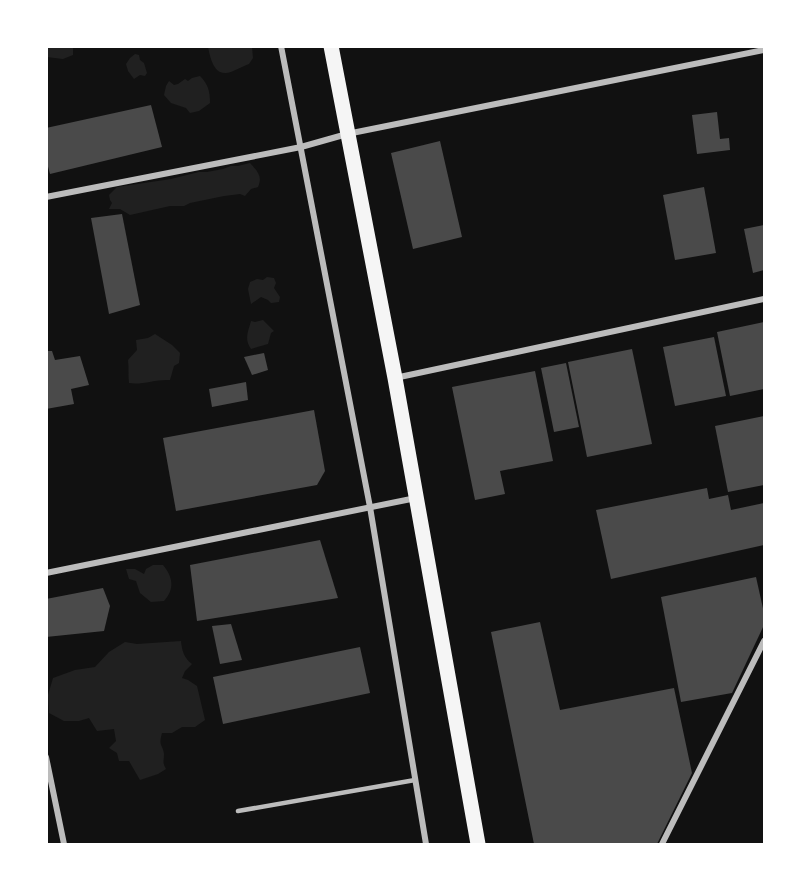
<svg xmlns="http://www.w3.org/2000/svg" width="811" height="891" viewBox="0 0 811 891" font-family="'Exo 2',sans-serif">
<rect width="100%" height="100%" fill="#111"/>
<!-- green -->
<g fill="#202020">
<path d="M47,46L73,47V55L63,59L47,57Z"/>
<path d="M208,47H252L253,58L249,64C243,66 231,73 226,73C213,74 210,56 208,47Z"/>
<path d="M135,54L139,55L140,60L144,63L147,73L145,76L140,75L134,79L128,71L126,64L130,58Z"/>
<path d="M200,76C208,84 210,91 210,103L199,111L190,113L186,108L171,103L164,95L166,86L169,81L174,85L178,84L185,79L188,81L192,78Z"/>
<path d="M250,163C257,171 263,176 258,187L251,189L245,196L240,194L224,196L190,203L184,206H170L130,215L120,209H109L112,203L110,200L109,195L117,187L171,179L199,172H207L223,169L231,166H238Z"/>
<path d="M267,277L274,278L276,283L274,288L280,297L279,302L271,303L268,300L261,297L251,304L248,289L250,282L257,279L263,280Z"/>
<path d="M263,320L274,331L271,333L268,344L251,349C244,339 248,332 251,321L255,322Z"/>
<path d="M155,334L172,345L180,353L179,363L174,366L170,380C156,379 143,385 129,383C128,375 129,368 128,360L137,350L136,340L148,338Z"/>
<path d="M153,565H163C173,577 175,589 164,601L151,602L140,593L136,581L129,579L126,569H135L144,574L146,569Z"/>
<path d="M181,641C182,651 184,658 192,664L185,671L182,678L188,680L197,686L205,720L195,727H182L172,733H162C158,747 163,744 164,754C164,761 162,762 166,769L158,774L140,780L129,761H119L117,753L109,748L116,741L114,729L97,731L89,718L79,721H64L49,713L48,695L53,678L75,670L95,667L109,652L125,642L137,644Z"/>
</g>
<!-- building -->
<g fill="#4a4a4a">
<path d="M151,105L162,147L50,174L46,159V128Z"/>
<path d="M717,112L720,139L729,138L730,150L697,154L692,115Z"/>
<path d="M440,141L462,237L413,249L391,153Z"/>
<path d="M704,187L716,253L675,260L663,195Z"/>
<path d="M122,214L140,305L109,314L91,218Z"/>
<path d="M764,225V270L753,273L744,229Z"/>
<path d="M764,322V389L730,396L717,332Z"/>
<path d="M714,337L726,396L675,406L663,347Z"/>
<path d="M632,349L652,444L587,457L568,362Z"/>
<path d="M46,351H52L55,360L80,356L89,385L71,389L74,404L46,409Z"/>
<path d="M264,353L268,370L252,375L244,357Z"/>
<path d="M566,363L579,427L554,432L541,368Z"/>
<path d="M535,371L553,461L500,471L505,494L475,500L452,387Z"/>
<path d="M246,382L248,400L212,407L209,389Z"/>
<path d="M314,410L325,471L317,485L176,511L163,438Z"/>
<path d="M764,416V485L728,492L715,426Z"/>
<path d="M707,488L709,499L728,495L731,510L764,503V545L611,579L596,510Z"/>
<path d="M320,540L338,598L197,621L190,565Z"/>
<path d="M756,577L764,613V625L732,693L681,702L661,597Z"/>
<path d="M103,588L110,606L104,631L46,637V599Z"/>
<path d="M540,622L560,710L674,688L692,773L657,844H534L491,632Z"/>
<path d="M231,624L242,660L220,664L212,626Z"/>
<path d="M360,647L370,693L223,724L213,677Z"/>
</g>
<g fill="none" stroke-linecap="round" stroke-linejoin="round">
<!-- service -->
<path stroke="#bcbcbc" stroke-width="4.5" d="M238,811L415,780"/>
<!-- minor -->
<g stroke="#bcbcbc" stroke-width="6">
<path d="M281,46L370,507L426,844"/>
<path d="M46,197L301,147L347,134L764,50"/>
<path d="M395,378L764,299"/>
<path d="M46,573L416,498"/>
<path d="M46,757L64,844"/>
<path d="M662,844L764,641"/>
</g>
<!-- trunk -->
<path stroke="#f5f5f5" stroke-width="15" d="M331,46L395,378L478,844"/>
</g>
<!-- border -->
<rect width="811" height="891" fill="none" stroke="#ffffff" stroke-width="96"/>
</svg>
